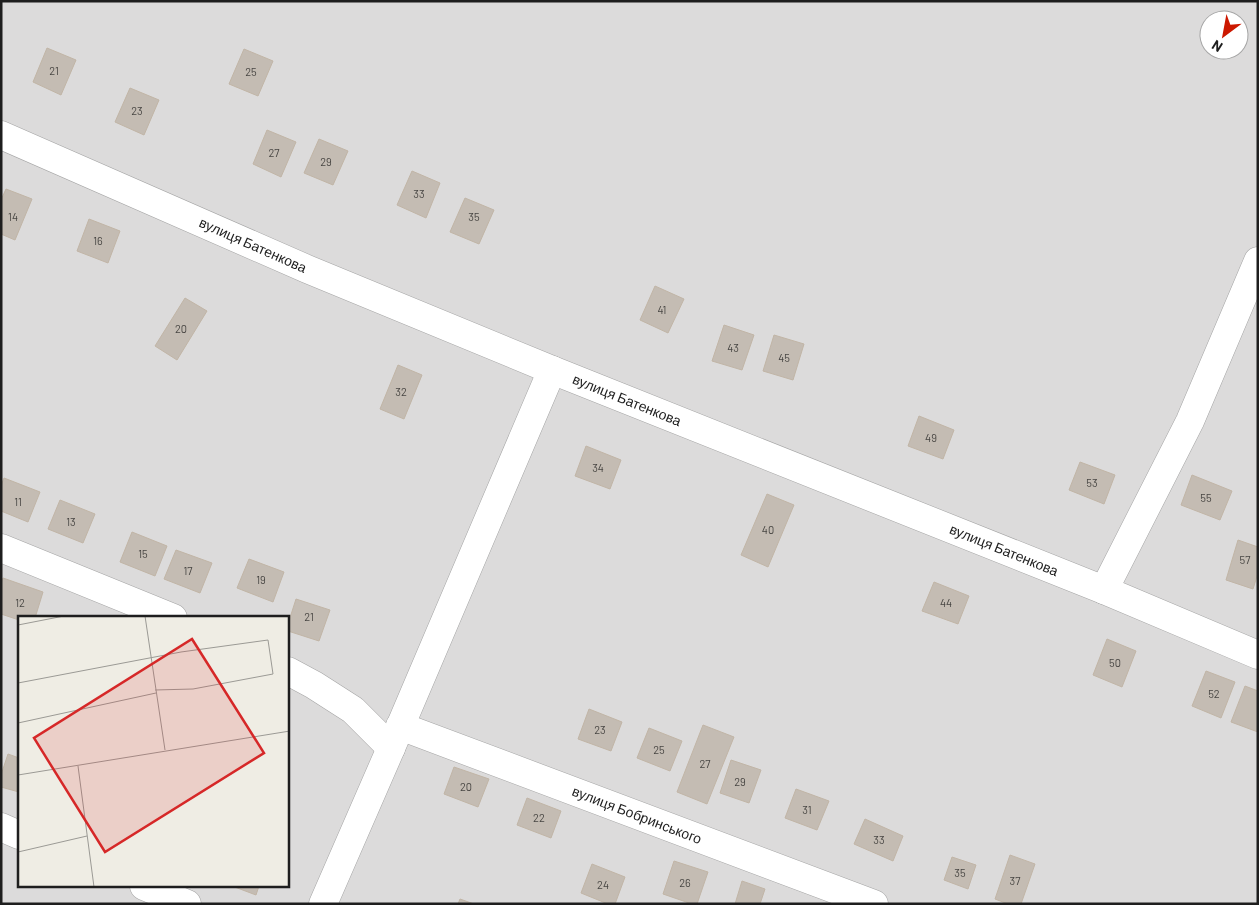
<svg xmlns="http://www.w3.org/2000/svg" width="1259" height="905" viewBox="0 0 1259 905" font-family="Barlow,sans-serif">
<rect width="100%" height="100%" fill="#efede4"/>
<!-- residential -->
<path fill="#dcdbdb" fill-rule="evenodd" d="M1,1H1258V904H1ZM1209,20H1239V50H1209ZM19,618H288V886H19Z"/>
<!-- building -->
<g fill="#c4bcb3" stroke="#c1b5a6">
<path d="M47,48L76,60L61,95L33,82Z"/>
<path d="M244,49L273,61L258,96L229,84Z"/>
<path d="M130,88L159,100L144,135L115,122Z"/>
<path d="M267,130L296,142L281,177L253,164Z"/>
<path d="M319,139L348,151L333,185L304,173Z"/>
<path d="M412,171L440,183L426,218L397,205Z"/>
<path d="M6,189L32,199L15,240L1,234V200Z"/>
<path d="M465,198L494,210L479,244L450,232Z"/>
<path d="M89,219L120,231L108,263L77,251Z"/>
<path d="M655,286L684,299L668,333L640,320Z"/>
<path d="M185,298L207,311L177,360L155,346Z"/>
<path d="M724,325L754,335L742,370L712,361Z"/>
<path d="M774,335L804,344L793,380L763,371Z"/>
<path d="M398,365L422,375L404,419L380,409Z"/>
<path d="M919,416L954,430L943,459L908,446Z"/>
<path d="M586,446L621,460L610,489L575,476Z"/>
<path d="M1080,462L1115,475L1104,504L1069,490Z"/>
<path d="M1192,475L1232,491L1220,520L1181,505Z"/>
<path d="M4,478L40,492L28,522L1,511V486Z"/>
<path d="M767,494L794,505L768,567L741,555Z"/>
<path d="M60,500L95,514L83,543L48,529Z"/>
<path d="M132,532L167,546L155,576L120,562Z"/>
<path d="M1238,540L1258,547V573L1253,589L1226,580Z"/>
<path d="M176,550L212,563L200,593L164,579Z"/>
<path d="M249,559L284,572L273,602L237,588Z"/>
<path d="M3,578L43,592L35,618H19V620L1,614V583Z"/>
<path d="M934,582L969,596L958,624L922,611Z"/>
<path d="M296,599L330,610L319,641L288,631V624Z"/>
<path d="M1107,639L1136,651L1122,687L1093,675Z"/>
<path d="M1206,671L1235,682L1221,718L1192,706Z"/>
<path d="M1245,686L1258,691V732L1231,722Z"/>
<path d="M589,709L622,722L611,751L578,739Z"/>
<path d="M703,725L734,737L707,804L677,792Z"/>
<path d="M649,728L682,741L670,771L637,758Z"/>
<path d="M8,754L19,758V792L1,787V775Z"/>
<path d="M731,760L761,770L749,803L720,793Z"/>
<path d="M454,767L489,779L478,807L444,794Z"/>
<path d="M796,789L829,801L817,830L785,818Z"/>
<path d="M527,798L561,811L551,838L517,825Z"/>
<path d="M865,819L903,836L893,861L854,844Z"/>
<path d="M1010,855L1035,864L1021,904H1008L995,899Z"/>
<path d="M952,857L976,865L968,889L944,880Z"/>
<path d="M674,861L708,872L697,904H692L663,894Z"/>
<path d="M592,864L625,877L615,904H608L581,893Z"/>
<path d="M742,881L765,889L760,904H735Z"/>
<path d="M232,886H259L256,895Z"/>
<path d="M460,899L474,904H458Z"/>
</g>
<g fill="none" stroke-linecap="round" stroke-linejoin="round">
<!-- minor casing -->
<g stroke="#a5a5a5" stroke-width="29">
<g id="minor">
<path d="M1,135L307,269L552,370L1104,590L1258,655"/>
<path d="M1,548L173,618"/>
<path d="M1104,590L1190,421L1258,261"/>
<path d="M288,671L314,685L353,710L391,748"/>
<path d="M400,726L874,904"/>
<path d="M1,827L19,835"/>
<path d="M144,886L187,904"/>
<path d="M323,904L391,748L552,370"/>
</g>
</g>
<!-- minor -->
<use href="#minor" stroke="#fff" stroke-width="28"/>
</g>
<g text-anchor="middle" stroke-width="5" stroke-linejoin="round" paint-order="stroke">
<!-- number labels -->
<g font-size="11" fill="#484643">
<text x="54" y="75">21</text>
<text x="251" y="76">25</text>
<text x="137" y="115">23</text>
<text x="274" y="157">27</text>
<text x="326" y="166">29</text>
<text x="419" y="198">33</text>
<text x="13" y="221">14</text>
<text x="474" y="221">35</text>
<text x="98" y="245">16</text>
<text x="662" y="314">41</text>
<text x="181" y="333">20</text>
<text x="733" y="352">43</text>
<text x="784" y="362">45</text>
<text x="401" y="396">32</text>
<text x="931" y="442">49</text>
<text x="598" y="472">34</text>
<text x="1092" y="487">53</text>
<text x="1206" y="502">55</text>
<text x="18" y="506">11</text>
<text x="71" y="526">13</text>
<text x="768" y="534">40</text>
<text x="143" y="558">15</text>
<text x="1245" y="564">57</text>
<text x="188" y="575">17</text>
<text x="261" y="584">19</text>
<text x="20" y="607">12</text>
<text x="946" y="607">44</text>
<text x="309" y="621">21</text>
<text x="1115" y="667">50</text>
<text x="1214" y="698">52</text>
<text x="600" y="734">23</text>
<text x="659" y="754">25</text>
<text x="705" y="768">27</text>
<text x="740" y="786">29</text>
<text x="466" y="791">20</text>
<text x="807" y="814">31</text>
<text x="539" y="822">22</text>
<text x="879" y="844">33</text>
<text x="960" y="877">35</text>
<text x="1015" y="885">37</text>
<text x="685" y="887">26</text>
<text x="603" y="889">24</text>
</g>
<!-- street labels -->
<g font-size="14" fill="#1e1e1e" stroke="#fff">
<text transform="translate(253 245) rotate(24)" y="5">вулиця Батенкова</text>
<text transform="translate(627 400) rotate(22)" y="5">вулиця Батенкова</text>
<text transform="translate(1004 550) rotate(22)" y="5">вулиця Батенкова</text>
<text transform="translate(637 815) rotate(21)" y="5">вулиця Бобринського</text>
</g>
</g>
<!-- overview -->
<g transform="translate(18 616)">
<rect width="271" height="271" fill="#efede4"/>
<path fill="none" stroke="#9b9a95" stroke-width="1" d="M127,0L147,134M0,9L46,0M0,67L163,36L250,24L255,58L175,73L137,74M0,107L138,77M60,150L76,271M0,159L272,115M0,236L69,220"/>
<path fill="#d62828" fill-opacity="0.15" stroke="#d62828" stroke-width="2.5" d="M174,23L246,137L87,236L16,122Z"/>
<rect width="271" height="271" fill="none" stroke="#1e1e1e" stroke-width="2.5"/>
</g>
<!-- border -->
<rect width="1259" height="905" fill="none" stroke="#1e1e1e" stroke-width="5"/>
<!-- north arrow -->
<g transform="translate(1224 35) rotate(212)"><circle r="24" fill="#ffffff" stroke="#a5a5a5"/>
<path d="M0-4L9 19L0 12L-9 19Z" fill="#cc1800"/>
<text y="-8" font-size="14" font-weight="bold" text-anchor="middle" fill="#1e1e1e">N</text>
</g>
</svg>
